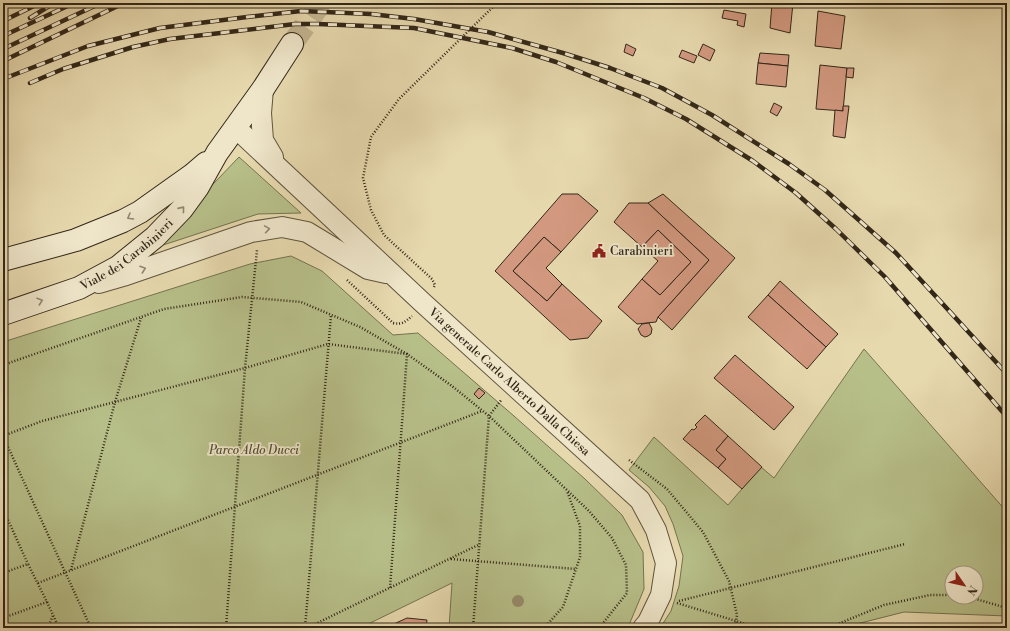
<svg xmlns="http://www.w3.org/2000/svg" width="1010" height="631" viewBox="0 0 1010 631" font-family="'Libre Bodoni',serif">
<rect width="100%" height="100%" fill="#e7d9ae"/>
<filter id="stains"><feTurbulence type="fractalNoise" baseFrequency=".005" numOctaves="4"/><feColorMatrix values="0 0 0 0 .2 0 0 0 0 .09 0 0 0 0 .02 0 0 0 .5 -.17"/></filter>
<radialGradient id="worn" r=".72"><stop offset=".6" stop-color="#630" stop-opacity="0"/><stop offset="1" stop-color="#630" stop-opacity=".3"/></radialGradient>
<!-- green -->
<g fill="#b7bf89" stroke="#747350" fill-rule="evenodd">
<path d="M239,157L301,213L258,214L151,249Z"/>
<path d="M291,256L322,271L393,335L418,333L514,416L585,479L622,515L643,552L644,589L629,625L626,628H449L452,583L360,628H3V342L250,264Z"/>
<path d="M864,349L1007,512V616L904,612L841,628H660L671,611L679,586L683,556L673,524L665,506L649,487L629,470L654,437L728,505L761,467L774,478ZM952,573H976V597H952Z"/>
</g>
<!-- building -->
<g fill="#d39980" stroke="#322718">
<path d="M723,3H734L732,7Z"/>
<path d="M772,3H793L790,33L770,28Z"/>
<path d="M724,10L746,14L744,27L737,25L738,21L722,18Z"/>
<path d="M818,11L845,16L841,49L815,46Z"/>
<path d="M626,44L636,49L633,56L624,52Z"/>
<path d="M703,44L715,50L710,61L698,55Z"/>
<path d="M682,50L697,56L694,63L679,57Z"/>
<path d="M760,53L789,55L788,66L758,63Z"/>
<path d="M758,63L788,66L786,87L756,84Z"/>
<path d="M820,65L847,68L843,111L816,109Z"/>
<path d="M847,68H854L853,78L846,77Z"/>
<path d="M774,103L782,107L777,116L770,112Z"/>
<path d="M843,106H849L845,138L833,136L835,110L843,111Z"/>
<path d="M562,194H578L598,211L561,252L544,237L513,271L547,301L562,284L602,321L588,338L570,340L495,271Z"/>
<path d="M663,194L735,258L672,330L658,317L709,260L648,203Z"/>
<path d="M629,203H648L709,260L658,317L656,322L637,324L618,307L642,279L660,295L691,262L658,230L642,247L614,222Z"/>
<path d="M658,230L691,262L660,295L642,279L658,261L642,247Z"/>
<path d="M544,237L561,252L546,268L562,284L547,301L513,271Z"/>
<path d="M780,281L838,334L826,347L768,295Z"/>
<path d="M768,295L826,347L807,369L748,317Z"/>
<path d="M649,323L652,329L651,334L648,336L645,337L641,335L638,329L642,324Z"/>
<path d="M735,355L794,407L774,430L714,378Z"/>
<path d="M479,388L485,393L479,399L474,394Z"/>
<path d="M705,415L728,436L716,450L726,459L718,468L683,439L692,429L694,430L697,427L695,425Z"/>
<path d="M728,436L762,467L742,489L718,468L726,459L716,450Z"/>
<path d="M407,618L427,620L426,628H385Z"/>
</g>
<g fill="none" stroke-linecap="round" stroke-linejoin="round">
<!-- secondary-tunnel -->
<path stroke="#c3b590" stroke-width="22" stroke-dasharray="22 11" stroke-linecap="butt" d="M292,44L321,3"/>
<!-- street casing -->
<g stroke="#5f543e" stroke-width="22">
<g id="street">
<path d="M263,89L261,113L263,140L273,157"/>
<path id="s1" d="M236,128L423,303L640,500L656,530L666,563L661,595L648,622L643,628"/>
<path d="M99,283L123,276L251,232L282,227L307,232L368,269L386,273"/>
</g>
</g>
<!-- secondary casing -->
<g stroke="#322718" stroke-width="24">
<g id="secondary">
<path d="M3,260L76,240L123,221L140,212L192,175L206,163"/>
<path id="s2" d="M3,314L79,288L118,267L155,237L182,209L198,187L217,153L263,89L292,44"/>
</g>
</g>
<!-- path -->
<g stroke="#322718" stroke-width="2.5" stroke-dasharray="1 2" stroke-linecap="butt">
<path d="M347,280L393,323C402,325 405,322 412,316"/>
<path d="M434,287L435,285L432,279L384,235L371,210L363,178L371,137L399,99L497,3"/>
<path d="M3,365L164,309L242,297L301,302L360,327L407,354L452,386L489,416L589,511L612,538L626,565L627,593L599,628"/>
<path d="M3,436L42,421L245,368L328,344L407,354L390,588"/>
<path d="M3,436L65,572L91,628"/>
<path d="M629,460L667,489L703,532L729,581L737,615L735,628"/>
<path d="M3,509L28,564"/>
<path d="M451,559L576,569"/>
<path d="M71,570L115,402L141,318"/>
<path d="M3,573L28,564L47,602L3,618"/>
<path d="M38,583L482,411"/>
<path d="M969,597L1007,608"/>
<path d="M679,601L905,544"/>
<path d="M47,602L59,628"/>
<path d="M677,603L759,628"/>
<path d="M48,628L53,615"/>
<path d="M226,628L245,368L257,250"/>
<path d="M305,628L331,315"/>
<path d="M307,628L480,544"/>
<path d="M473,628L489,416L502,399"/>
<path d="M544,628L563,607L580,557V526L567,491"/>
<path d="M828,628L884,605L930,595H952"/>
</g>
<!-- street -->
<use href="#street" stroke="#efe6ca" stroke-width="20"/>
<!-- secondary -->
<use href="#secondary" stroke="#efe6ca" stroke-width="22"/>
<!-- rail casing -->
<g stroke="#322718" stroke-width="4.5">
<g id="rail">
<path d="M30,18L54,3"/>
<path d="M3,21L40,3"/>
<path d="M3,36L74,3"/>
<path d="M3,49L101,3"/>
<path d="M3,61L124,3"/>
<path d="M3,79L88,46L160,28L247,17L301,11L371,14L414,19L488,32L563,53L610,68L662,88L712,115L789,164L825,190L896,253L1007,374"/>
<path d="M30,83L63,69L133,47L170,39L295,24H318L414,28L512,48L556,62L644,98L686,119L753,161L796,193L836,229L885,277L1007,417"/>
</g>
</g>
<!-- rail -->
<use href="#rail" stroke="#efe6ca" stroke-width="3" stroke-dasharray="9" stroke-linecap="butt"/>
</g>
<!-- trees -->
<circle fill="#968c6b" cx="518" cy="601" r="6"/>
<!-- one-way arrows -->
<defs><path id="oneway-chevron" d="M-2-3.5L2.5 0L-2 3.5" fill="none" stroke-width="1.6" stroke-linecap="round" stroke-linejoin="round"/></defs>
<g stroke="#908671">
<use href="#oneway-chevron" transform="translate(182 209) rotate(-51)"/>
<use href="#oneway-chevron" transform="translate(130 217) rotate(150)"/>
<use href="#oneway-chevron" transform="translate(267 229) rotate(-9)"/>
<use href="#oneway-chevron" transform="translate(143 269) rotate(-19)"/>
<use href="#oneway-chevron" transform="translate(40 301) rotate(-19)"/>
</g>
<!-- icons -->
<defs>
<g id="civic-bare" transform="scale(1.08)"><path d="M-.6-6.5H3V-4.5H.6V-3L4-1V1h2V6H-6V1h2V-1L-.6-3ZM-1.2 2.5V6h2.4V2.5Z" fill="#8f2418" stroke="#efe6ca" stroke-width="2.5" paint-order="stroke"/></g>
</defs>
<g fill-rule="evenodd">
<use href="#civic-bare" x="599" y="251"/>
</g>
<g text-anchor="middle" stroke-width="3.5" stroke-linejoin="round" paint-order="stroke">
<!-- poi labels -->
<g font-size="12" fill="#322718" stroke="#efe6ca" text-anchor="start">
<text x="610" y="255">Carabinieri</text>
</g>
<!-- street labels -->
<g font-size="12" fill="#322718" stroke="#efe6ca">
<text dy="4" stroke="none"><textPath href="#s2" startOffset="139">Viale dei Carabinieri</textPath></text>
<text dy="4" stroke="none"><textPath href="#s1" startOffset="373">Via generale Carlo Alberto Dalla Chiesa</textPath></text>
</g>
<!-- park labels -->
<g font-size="12" font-style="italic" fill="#534d34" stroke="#efe6ca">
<text x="254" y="454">Parco Aldo Ducci</text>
</g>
</g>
<!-- margin -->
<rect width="1010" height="631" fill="none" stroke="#e7d9ae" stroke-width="16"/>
<rect x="4" y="4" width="1002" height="623" fill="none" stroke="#322718" stroke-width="2"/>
<rect x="8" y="8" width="994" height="615" fill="none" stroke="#322718"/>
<!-- north arrow -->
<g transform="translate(964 585) rotate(124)"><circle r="19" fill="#efe6ca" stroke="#a39a83"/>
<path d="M0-3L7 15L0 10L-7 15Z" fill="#8f2418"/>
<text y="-6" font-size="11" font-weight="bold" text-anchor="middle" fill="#322718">N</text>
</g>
<rect width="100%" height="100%" filter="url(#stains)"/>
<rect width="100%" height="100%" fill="url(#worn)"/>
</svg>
